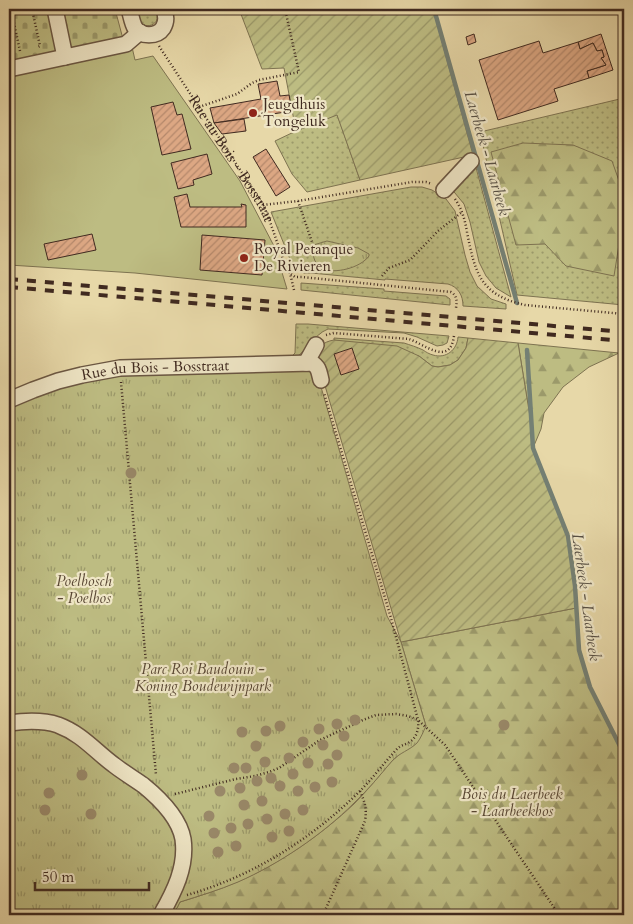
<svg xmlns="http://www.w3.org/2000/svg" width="633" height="924" viewBox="0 0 633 924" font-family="Cardo,serif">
<defs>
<pattern id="grass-dots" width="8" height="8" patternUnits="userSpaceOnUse" patternTransform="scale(1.25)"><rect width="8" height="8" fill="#bdbc82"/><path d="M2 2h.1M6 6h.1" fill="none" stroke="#9b996a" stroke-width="1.8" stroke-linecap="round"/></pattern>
<pattern id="forest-firs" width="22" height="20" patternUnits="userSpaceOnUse" patternTransform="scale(1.25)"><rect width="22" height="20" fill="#bdbc82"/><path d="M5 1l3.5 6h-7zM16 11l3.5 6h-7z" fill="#9b996a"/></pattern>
<pattern id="cemetery-stones" width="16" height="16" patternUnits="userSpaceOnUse" patternTransform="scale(1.25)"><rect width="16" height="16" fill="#bdbc82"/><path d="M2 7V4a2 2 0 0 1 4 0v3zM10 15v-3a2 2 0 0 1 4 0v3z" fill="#9b996a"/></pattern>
<pattern id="park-tufts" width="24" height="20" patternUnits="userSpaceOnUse" patternTransform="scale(1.25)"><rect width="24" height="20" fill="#bdbc82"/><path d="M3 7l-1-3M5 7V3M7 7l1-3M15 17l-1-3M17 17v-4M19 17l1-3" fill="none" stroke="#9b996a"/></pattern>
<pattern id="garden-furrows" width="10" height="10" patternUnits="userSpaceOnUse" patternTransform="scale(1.25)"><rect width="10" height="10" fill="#bdbc82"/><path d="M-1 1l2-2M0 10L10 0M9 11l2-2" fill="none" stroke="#9b996a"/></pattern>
<pattern id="building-hatch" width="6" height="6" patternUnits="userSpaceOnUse" patternTransform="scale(1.25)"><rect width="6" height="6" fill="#dca783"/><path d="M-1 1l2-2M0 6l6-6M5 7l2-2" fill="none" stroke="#b4886b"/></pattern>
</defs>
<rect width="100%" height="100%" fill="#e7d8a8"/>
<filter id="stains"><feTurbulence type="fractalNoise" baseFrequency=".004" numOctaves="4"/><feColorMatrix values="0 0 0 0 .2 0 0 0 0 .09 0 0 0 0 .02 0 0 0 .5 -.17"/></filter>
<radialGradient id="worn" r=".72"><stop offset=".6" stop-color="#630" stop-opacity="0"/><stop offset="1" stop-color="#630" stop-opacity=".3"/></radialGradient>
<!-- grass -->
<g fill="url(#grass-dots)" stroke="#7e7351">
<path d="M136,9H155C164,22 147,32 139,21C137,18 137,12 136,9Z"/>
<path d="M624,98L623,276L624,305L517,295L480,132Z"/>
<path d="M337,114L360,180L307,192L292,174L275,141L296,131Z"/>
<path d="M475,164L511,297L496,288L486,276L479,262L470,222L464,204L450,187Z"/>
<path d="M411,187H422L432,190L446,199L455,211L465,255L470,272L477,286L491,299L506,304V309L463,306C463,295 458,287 448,284L385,279V280L311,273H304L294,269L271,212Z"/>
<path d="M301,283L384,289V291L446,296L450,299V305L301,290Z"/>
<path d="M296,324H308L449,336L447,343L443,345L437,346L417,337L404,333L328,329C313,335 307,352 293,359V355L295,353Z"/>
<path d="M458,337L468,338L466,348L458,360L450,365L438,367L432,366L419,356L334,340V338L404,343C410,345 417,347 423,350C426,352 429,354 433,355C446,359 457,350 458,337Z"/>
</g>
<!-- forest -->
<g fill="url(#forest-firs)" stroke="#7e7351">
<path d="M523,143L573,145L612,161L624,195L621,232L614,276L566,266L545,244L516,245L491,152Z"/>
<path d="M518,343L619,353L589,367L563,387L544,413L541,429L533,448L532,429Z"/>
<path d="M576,608L579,650L590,687L624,754V915H169L177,908L180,902C199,896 219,890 237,882C279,864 321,835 354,804C367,791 379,776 391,762C395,758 399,755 403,751C411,743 418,734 426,726L401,642Z"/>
</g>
<!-- cemetery -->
<path fill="url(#cemetery-stones)" stroke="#7e7351" d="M9,9H115L123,39L9,63Z"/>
<!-- park -->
<g fill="url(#park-tufts)" stroke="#7e7351">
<path d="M327,241L358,248L369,254V256C360,268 336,274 321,269L315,261L310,246Z"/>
<path d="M308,367L319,380L387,616L401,642L426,726C423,732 421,738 417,743C410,750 399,753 392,761C380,775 368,790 354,803C322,835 279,864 238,882C219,890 199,896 180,902L177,908L169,915H9V403L100,375Z"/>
</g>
<!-- garden -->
<g fill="url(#garden-furrows)" stroke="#7e7351">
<path d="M239,9H433L473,155L360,180L337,115L296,131L284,68L262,69Z"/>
<path d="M468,338L518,343L532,429L533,448L568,536L575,586L576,608L401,642L323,379L325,378C320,362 310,344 334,340L397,346L419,356L432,366L438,367L450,365L458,360L466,348Z"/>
</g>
<!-- pitch -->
<path fill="#bdbc82" stroke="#7e7351" d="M132,47L135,60L153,56L240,181L274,246L287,289L135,273L9,265V73Z"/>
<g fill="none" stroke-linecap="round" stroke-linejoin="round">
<!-- stream -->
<g stroke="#748074" stroke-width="4.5">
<path d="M434,9L517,303"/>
<path d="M527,350L533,448L568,536L575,586L579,650L590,687L624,754"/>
</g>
</g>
<!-- building -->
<g fill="url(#building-hatch)" stroke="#402a20">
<path d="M474,34L476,42L468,45L466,37Z"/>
<path d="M601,34L613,70L589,78L587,71L606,65L601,58L604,57L602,50L597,51L593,43L580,49L578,42Z"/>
<path d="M539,41L543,53L578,42L580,49L593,43L597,51L602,50L604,57L601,58L606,65L587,71L589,78L554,89L558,101L498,120L479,60Z"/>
<path d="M277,81L280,96L289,95L292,111L214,123L210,108L261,99L258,84Z"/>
<path d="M173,102L177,115L182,114L191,149L162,155L151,107Z"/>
<path d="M244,119L246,131L222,134L214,123Z"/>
<path d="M266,149L290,187L276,196L253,157Z"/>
<path d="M207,154L212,174L193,180L194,185L178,189L171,163Z"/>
<path d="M187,194L190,207H242L241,204L246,205V227H181L174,197Z"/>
<path d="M92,234L96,250L48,260L44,244Z"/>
<path d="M202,235L265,240L262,275L200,270Z"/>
<path d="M352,348L359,369L341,375L334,354Z"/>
</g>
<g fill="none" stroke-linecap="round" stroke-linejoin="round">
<!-- minor casing -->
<g stroke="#6a5642" stroke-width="18">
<g id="minor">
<path d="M55,9L65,57"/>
<path d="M129,9C131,15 132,23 135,28C141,37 157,37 163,28C167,21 166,16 164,9"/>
<path d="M9,69L126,44L140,32"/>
<path d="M444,190L471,161"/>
<path d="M306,363L316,345"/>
<path id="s2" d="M9,400L33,390L58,381L82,375L120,368L312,363C319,367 319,372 321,380"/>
<path d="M9,723C24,721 43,720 58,725C82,734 95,751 114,765C123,772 133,778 143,785C159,798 179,817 183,839C187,867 174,892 161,915"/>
</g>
</g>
<!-- path -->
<g stroke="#402a20" stroke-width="2.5" stroke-dasharray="1 2.5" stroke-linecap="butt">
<path d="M11,9L20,51"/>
<path d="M32,9L40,46L38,47"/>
<path id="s1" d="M159,46L263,205L268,216L286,268L290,273L294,290"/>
<path d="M199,107L237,94L252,83L259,80L299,72L285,9"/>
<path d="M455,199C462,209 465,220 467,232C475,273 480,295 525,305L624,314"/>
<path d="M298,201L313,245"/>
<path d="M263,205L298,201L412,182H426L432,184"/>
<path d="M291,274L295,277H302L451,292C457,296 457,300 456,308"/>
<path d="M382,276L389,268L410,260L438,231L462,212"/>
<path d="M326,335L334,333L409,339C424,344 450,367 454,336"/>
<path d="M121,382L156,775"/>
<path d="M175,794L236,779L255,776L269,772L279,768L320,740L363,720L376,715L396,714L408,716L418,720L445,745L559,915"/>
<path d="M187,895C253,876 310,840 359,792C372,779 384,763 397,749C401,745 404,745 408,743C417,738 419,729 418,720L391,618L324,393"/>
<path d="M323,915L365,821C367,808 365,803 360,791"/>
</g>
<!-- minor -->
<use href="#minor" stroke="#efe6c6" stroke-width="15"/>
<!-- rail -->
<g stroke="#402a20" stroke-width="4" stroke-dasharray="9 9" stroke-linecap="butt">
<path d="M9,279L624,332"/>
<path d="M9,287L624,341"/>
</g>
</g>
<!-- trees -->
<g fill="#998868">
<circle cx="131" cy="473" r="5.5"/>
<circle cx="355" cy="720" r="5.5"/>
<circle cx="337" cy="724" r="5.5"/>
<circle cx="504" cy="725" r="5.5"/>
<circle cx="280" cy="726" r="5.5"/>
<circle cx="319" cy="729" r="5.5"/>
<circle cx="266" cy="731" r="5.5"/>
<circle cx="242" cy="732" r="5.5"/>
<circle cx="344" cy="736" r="5.5"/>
<circle cx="303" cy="742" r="5.5"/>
<circle cx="323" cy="745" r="5.5"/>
<circle cx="256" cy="746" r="5.5"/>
<circle cx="337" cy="755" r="5.5"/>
<circle cx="289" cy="758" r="5.5"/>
<circle cx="265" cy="762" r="5.5"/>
<circle cx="308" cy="763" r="5.5"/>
<circle cx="328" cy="764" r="5.5"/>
<circle cx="234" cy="768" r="5.5"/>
<circle cx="246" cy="768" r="5.5"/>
<circle cx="293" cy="774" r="5.5"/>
<circle cx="82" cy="775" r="5.5"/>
<circle cx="271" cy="778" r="5.5"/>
<circle cx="257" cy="781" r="5.5"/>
<circle cx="332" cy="782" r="5.5"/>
<circle cx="280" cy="786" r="5.5"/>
<circle cx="315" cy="787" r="5.5"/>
<circle cx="240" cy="788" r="5.5"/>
<circle cx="220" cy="791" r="5.5"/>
<circle cx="298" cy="791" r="5.5"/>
<circle cx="49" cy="793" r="5.5"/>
<circle cx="262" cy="801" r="5.5"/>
<circle cx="244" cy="805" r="5.5"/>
<circle cx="45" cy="810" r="5.5"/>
<circle cx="303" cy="810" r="5.5"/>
<circle cx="91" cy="814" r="5.5"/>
<circle cx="285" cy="814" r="5.5"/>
<circle cx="209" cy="816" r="5.5"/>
<circle cx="267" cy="819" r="5.5"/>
<circle cx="248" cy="824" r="5.5"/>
<circle cx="231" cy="828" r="5.5"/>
<circle cx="289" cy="831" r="5.5"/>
<circle cx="214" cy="833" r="5.5"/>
<circle cx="272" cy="837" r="5.5"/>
<circle cx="236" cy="846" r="5.5"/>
<circle cx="218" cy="852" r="5.5"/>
</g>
<!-- markers -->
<g fill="#8f2418" stroke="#efe6c6" stroke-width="2">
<circle cx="253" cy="113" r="5"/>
<circle cx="244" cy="258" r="5"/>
</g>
<g text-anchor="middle" stroke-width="4.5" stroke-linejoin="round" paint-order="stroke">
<!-- poi labels -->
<g font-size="15" fill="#402a20" stroke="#efe6c6" text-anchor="start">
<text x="263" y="109">Jeugdhuis<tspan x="263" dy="17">Tongeluk</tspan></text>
<text x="254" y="254">Royal Petanque<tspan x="254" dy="17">De Rivieren</tspan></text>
</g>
<!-- street labels -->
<g font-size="15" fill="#402a20" stroke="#efe6c6">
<text dy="5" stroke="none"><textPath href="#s1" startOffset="134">Rue au Bois - Bosstraat</textPath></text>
<text dy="5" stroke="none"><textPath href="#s2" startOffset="151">Rue du Bois - Bosstraat</textPath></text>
</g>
<!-- park labels -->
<g font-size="15" font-style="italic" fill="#594734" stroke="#efe6c6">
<text x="84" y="586">Poelbosch<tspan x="84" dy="17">- Poelbos</tspan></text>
<text x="203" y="674">Parc Roi Baudouin -<tspan x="203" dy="17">Koning Boudewijnpark</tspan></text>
<text x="512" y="799">Bois du Laerbeek<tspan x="512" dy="17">- Laarbeekbos</tspan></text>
</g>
<!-- water labels -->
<g font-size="16" font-style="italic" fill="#564e43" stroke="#efe6c6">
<text transform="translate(488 153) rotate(74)" y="6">Laerbeek - Laarbeek</text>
<text transform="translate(587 597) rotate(82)" y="6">Laerbeek - Laarbeek</text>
</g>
</g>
<!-- margin -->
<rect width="633" height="924" fill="none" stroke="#e7d8a8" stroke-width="30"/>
<rect x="10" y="10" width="613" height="904" fill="none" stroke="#402a20" stroke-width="2.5"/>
<rect x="15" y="15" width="603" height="894" fill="none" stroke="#402a20"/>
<!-- scale -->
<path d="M35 882v8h114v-8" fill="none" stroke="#402a20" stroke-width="2.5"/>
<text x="42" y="882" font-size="15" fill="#402a20" stroke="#efe6c6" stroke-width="4" paint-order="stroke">50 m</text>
<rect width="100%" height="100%" filter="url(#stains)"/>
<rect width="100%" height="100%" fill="url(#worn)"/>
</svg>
